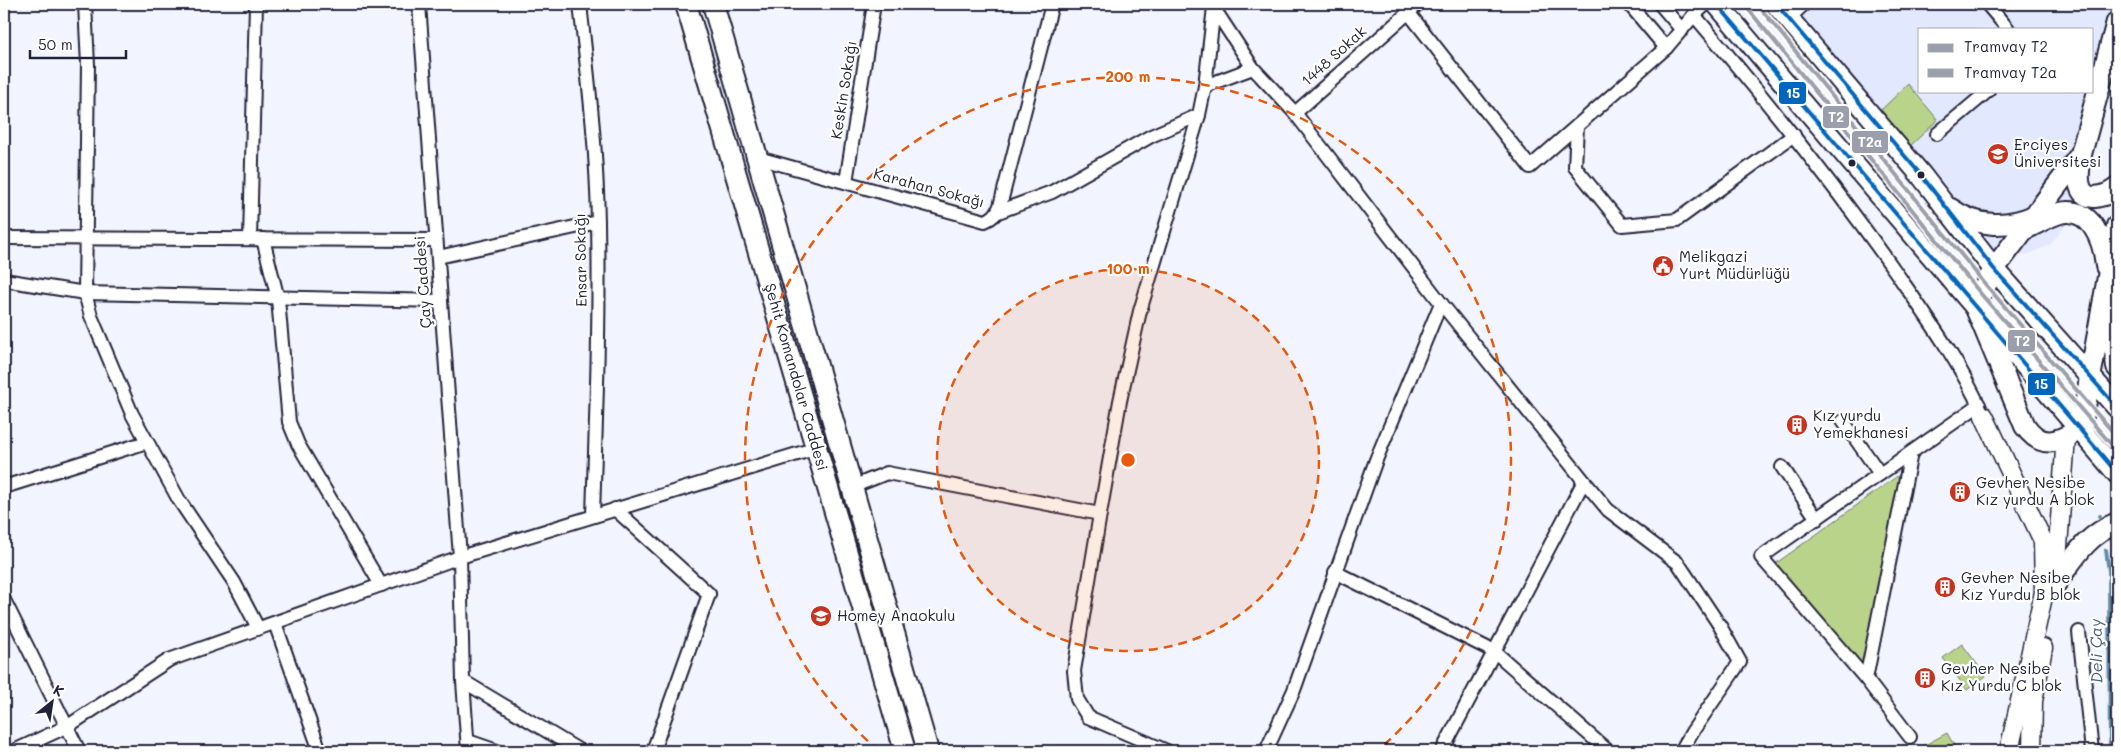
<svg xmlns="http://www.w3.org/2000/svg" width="2121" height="755" viewBox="0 0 2121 755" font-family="Mali,sans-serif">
<rect width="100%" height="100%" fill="#f2f5ff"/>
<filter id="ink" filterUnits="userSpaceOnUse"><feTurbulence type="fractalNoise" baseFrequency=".02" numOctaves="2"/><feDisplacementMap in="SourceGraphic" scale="10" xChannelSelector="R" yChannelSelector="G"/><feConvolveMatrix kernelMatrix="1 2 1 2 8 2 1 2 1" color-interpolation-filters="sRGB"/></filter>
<g filter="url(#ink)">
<!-- built -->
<path fill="#e2e9fe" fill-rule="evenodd" d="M1789,4H2114L2072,217L2050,245L2026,255L1996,254ZM1920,29H2092V91H1920Z"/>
<!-- green -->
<g fill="#b9d38b" stroke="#6e7a63">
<path d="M1908,84L1938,120L1909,147L1879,112Z"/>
<path d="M1903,472L1865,672L1775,564Z"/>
<path d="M1962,644L1986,676L1967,690L1943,658Z"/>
<path d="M1947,733L1957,751H1914Z"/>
</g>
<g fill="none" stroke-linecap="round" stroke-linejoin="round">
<!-- stream -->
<g stroke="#618ca6" stroke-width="4">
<path d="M2100,516L2101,523"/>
<path d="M2106,550L2109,571L2110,751"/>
</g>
<!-- street casing -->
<g stroke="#22223b" stroke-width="16">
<g id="street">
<path d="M85,4L88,65L85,293L91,316L132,414L179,500L234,582L258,628"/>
<path d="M419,4L460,557L463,681L468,751"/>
<path d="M580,4C588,77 597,150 598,223C600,321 596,418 593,516"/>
<path d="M1211,4L1253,68L1295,113L1441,303L1584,481L1608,510L1678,563L1720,626L1740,662L1692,732L1681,751"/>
<path d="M1629,4L1666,48"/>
<path d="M1660,4L1682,30"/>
<path d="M1987,4L2008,29"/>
<path d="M1408,12L1530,167L1666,48L1694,15L1706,4"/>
<path d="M1694,15C1764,97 1832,182 1895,271C1927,317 1959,361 1982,412"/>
<path d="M1788,19L1804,4"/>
<path d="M1205,86L1253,68"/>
<path d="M1295,113L1418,4"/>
<path d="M1577,126L1575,167L1622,225L1677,220L1794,135"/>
<path d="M1937,134L1988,91"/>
<path d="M758,158L985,221C993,218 997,214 1000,206L1052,4"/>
<path d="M846,182L874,4"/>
<path d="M998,212L1052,192L1151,136L1199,115"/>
<path d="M4,238L436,240"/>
<path d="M250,239L256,4"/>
<path d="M263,239L278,299L289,422L298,444L381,585"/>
<path d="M438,257L598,222"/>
<path d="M4,280L85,293L441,301"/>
<path d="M1843,421L1880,474"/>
<path d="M1782,467L1817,519"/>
<path d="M4,487L147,442"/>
<path d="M852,487L887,473L1100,514L1120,401L1140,311L1199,115L1205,86L1214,7"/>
<path d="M615,509L709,594L653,751"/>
<path d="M1100,514L1074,671L1077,699L1088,717L1167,751"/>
<path d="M1335,572L1495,652L1608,751"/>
<path d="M4,600L79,751"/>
<path d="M275,623L320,751"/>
<path d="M2079,632L2092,751"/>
<path d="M1866,679L1911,453"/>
<path d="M463,681L580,751"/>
<path d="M1910,737L1866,679L1761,557L1979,405"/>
<path d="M468,741L497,751"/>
<path d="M14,751L68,726L169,660L460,557L817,448"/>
<path d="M1266,751L1294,690L1376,460L1441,303"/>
<path d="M1442,751L1584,481"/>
</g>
</g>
<!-- secondary casing -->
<g stroke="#22223b" stroke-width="21">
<g id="secondary">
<path d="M1984,416L2043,541L2044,592L2009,751"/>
<path d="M2055,588L2066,437"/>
<path d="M2032,751L2033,701L2043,648"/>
</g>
</g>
<!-- primary casing -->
<g stroke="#22223b" stroke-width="24">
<g id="primary">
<path d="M686,4L905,751"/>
<path d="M713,4L928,751"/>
<path d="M1717,4L2117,473"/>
<path d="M1776,4L1921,175L1994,269L2117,407"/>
<path d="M2117,22L2081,154L1994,269L1975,306L2025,426C2043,451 2058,441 2081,429L2117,226"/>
<path d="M2081,154C2080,163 2077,177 2080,186C2085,204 2107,196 2117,188"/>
<path d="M1951,209C1976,227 2006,228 2034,216"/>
<path d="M2027,228C2038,223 2049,216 2060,213C2091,205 2104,242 2106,266"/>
<path d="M2109,305L2117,367"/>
<path d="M2055,584C2075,557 2085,536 2117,523"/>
</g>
</g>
<!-- street -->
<use href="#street" stroke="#fff" stroke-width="12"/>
<!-- secondary -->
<use href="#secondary" stroke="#fff" stroke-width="18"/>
<!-- primary -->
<use href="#primary" stroke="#fff" stroke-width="20"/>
<!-- bus-1 casing -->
<g stroke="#fff" stroke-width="8">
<g id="bus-1">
<path d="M1717,4L2117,473"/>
<path d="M1776,4L1921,175L1994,269L2117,407"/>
</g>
</g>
<!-- bus-1 -->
<use href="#bus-1" stroke="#0065bd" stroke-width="4"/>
<!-- tram-1 casing -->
<g stroke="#fff" stroke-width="8">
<path id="tram-1" d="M1744,4L1981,294L2117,451"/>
</g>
<!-- tram-2 casing -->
<g stroke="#fff" stroke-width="8">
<path id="tram-2" d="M1757,4L1986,285L2117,437"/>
</g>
<!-- tram-1 -->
<use href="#tram-1" stroke="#9b9fac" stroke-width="4"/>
<!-- tram-2 -->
<use href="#tram-2" stroke="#9b9fac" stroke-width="4"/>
</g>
</g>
<!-- distance rings -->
<circle cx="1128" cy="460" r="191" fill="#e8590c" fill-opacity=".12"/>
<g fill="none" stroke="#e8590c" stroke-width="2.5" stroke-dasharray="9 6">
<circle cx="1128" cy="460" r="191"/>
<path d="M879 751A383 383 0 1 1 1377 751"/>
</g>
<!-- icons -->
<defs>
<g id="university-disc" transform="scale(1.125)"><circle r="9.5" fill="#c8321e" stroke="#fff"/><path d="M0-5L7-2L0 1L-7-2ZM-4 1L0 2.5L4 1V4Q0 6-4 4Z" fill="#fff"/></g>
<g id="civic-disc" transform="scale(1.125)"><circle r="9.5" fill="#c8321e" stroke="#fff"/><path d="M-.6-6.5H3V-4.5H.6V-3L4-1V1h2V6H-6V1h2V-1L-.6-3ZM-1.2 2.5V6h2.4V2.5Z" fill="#fff"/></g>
<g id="building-disc" transform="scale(1.125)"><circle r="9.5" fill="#c8321e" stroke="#fff"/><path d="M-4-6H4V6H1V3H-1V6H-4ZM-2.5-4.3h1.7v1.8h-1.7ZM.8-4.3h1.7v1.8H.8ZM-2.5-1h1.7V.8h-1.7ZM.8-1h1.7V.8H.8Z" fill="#fff"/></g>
<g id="school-disc" transform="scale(1.125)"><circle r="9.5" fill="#c8321e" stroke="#fff"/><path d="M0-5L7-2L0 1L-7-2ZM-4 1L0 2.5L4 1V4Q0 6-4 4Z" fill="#fff"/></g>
</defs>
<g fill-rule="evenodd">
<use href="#university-disc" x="1998" y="154"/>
<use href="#civic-disc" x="1663" y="266"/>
<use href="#building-disc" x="1797" y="425"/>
<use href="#building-disc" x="1960" y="492"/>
<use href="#building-disc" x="1945" y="587"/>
<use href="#school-disc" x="821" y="616"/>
<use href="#building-disc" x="1925" y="678"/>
</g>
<!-- markers -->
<g fill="#22223b" stroke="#fff" stroke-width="2">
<circle cx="1852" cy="163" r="4.5"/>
<circle cx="1921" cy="175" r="4.5"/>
</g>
<g text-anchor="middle" stroke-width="4.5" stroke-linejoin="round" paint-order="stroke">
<!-- street labels -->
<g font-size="15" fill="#22223b" stroke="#fff">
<text transform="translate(1334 56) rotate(-42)" y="5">1448 Sokak</text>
<text transform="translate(844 90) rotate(-81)" y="5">Keskin Sokağı</text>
<text transform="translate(929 188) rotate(15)" y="5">Karahan Sokağı</text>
<text transform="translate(581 260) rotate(-91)" y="5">Ensar Sokağı</text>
<text transform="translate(423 282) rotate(-94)" y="5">Çay Caddesi</text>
<text transform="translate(796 377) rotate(74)" y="5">Şehit Komandolar Caddesi</text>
</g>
<!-- poi labels -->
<g font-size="15" fill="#22223b" stroke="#fff" text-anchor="start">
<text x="2014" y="150">Erciyes<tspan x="2014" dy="17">Üniversitesi</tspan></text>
<text x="1679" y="262">Melikgazi<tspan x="1679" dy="17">Yurt Müdürlüğü</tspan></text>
<text x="1813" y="421">Kız yurdu<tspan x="1813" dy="17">Yemekhanesi</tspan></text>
<text x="1976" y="488">Gevher Nesibe<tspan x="1976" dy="17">Kız yurdu A blok</tspan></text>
<text x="1961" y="583">Gevher Nesibe<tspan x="1961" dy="17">Kız Yurdu B blok</tspan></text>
<text x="837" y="621">Homey Anaokulu</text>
<text x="1941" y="674">Gevher Nesibe<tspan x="1941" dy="17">Kız Yurdu C blok</tspan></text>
</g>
<!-- water labels -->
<g font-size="16" font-style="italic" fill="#476079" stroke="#fff">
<text transform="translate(2096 651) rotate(-91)" y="6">Deli Çay</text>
</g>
</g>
<circle cx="1128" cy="460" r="8" fill="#e8590c" stroke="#fff" stroke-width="2.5"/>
<g font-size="15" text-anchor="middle" font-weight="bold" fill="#e8590c" stroke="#fff" stroke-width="4.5" stroke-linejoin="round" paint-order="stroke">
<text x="1128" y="82">200 m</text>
<text x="1128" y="274">100 m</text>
</g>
<g stroke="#fff" stroke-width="2">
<rect x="1778" y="81" width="29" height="24" rx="5" fill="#0065bd"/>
<rect x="1822" y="105" width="28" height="24" rx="5" fill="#9b9fac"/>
<rect x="1851" y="130" width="38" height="24" rx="5" fill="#9b9fac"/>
<rect x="2007" y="329" width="29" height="24" rx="5" fill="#9b9fac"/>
<rect x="2027" y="372" width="29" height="24" rx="5" fill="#0065bd"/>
</g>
<g font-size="14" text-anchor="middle" font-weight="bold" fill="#fff">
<text x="1793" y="98">15</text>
<text x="1836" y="122">T2</text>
<text x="1870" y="147">T2a</text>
<text x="2022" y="346">T2</text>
<text x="2041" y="389">15</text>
</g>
<!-- margin -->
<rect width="2121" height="755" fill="none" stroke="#fff" stroke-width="20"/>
<rect x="10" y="10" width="2101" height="735" fill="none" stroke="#22223b" stroke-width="2" filter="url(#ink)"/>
<!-- legend -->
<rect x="1918" y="28" width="175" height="65" fill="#ffffff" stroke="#a7a7b1"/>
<rect x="1928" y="44" width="25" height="8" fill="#9b9fac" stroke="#a7a7b1"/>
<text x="1964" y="52" font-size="15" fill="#22223b">Tramvay T2</text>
<rect x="1928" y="69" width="25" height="8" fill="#9b9fac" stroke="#a7a7b1"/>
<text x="1964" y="78" font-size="15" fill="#22223b">Tramvay T2a</text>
<!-- north arrow -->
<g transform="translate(52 702) rotate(30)" stroke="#ffffff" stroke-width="4" paint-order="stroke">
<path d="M0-4L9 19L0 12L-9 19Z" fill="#22223b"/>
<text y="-8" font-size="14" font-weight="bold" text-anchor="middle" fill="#22223b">K</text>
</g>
<!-- scale -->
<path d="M30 50v8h96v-8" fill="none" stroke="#22223b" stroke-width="2.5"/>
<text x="38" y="50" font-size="15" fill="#22223b" stroke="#ffffff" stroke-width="4" paint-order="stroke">50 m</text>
</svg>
